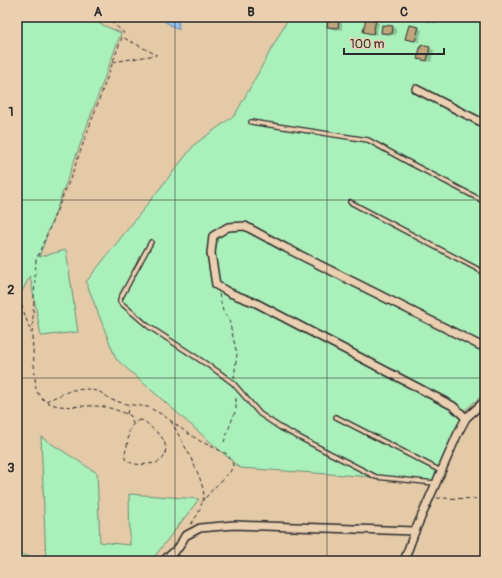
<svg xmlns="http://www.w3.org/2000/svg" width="502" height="578" viewBox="0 0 502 578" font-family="Pangolin,sans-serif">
<rect width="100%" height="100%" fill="#e5caa8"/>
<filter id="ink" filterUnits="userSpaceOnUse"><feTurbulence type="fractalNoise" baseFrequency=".025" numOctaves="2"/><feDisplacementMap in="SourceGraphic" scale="8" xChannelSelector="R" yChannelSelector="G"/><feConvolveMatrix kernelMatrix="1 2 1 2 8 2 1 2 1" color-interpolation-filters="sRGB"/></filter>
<g filter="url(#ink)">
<!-- green -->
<g fill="#aaf0bb" stroke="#6a8e73">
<path d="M17,17H84L121,33L39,257L66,250L78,332L41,336L30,276L17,301Z"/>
<path d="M289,17H485V393L464,411L433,481L240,468L116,359L86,282L195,144L235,115Z"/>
<path d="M41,437L97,473L100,542L130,545L129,494L199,499L151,561H46Z"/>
<path d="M17,553L44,561H17Z"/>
</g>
<!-- water -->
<path fill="#93c1ee" stroke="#6985a0" d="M157,17H176L178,20L179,30Z"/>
<!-- shadow -->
<g fill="#0003">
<path d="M390,17H402V19Z"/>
<path d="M426,17H439L438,24L429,21L425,19Z"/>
<path d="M339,21L342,23V30L332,29L328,27Z"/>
<path d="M376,21L379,23L376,35L364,31Z"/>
<path d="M393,27L396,29V35L386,34L382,32Z"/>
<path d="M418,28L422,30L419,42L407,38Z"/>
<path d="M421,46L434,50L431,62L418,58Z"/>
</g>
<!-- building -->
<g fill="#c0a67c" stroke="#2b2b2b">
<path d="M425,17H435L434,22L424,20Z"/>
<path d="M366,18L376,20L373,34L363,32Z"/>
<path d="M328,19L339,20L338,28L327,27Z"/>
<path d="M382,25L393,26L392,34L381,33Z"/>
<path d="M409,25L419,27L415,41L405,39Z"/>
<path d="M421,45L430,47L427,61L417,59Z"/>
</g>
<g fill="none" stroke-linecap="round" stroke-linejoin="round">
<!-- lane casing -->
<g stroke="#2b2b2b" stroke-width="6">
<g id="lane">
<path d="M251,122L368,140L410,163L485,202"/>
<path d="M350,202L485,273"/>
<path d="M151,242L120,299V302L148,326L217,371L233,383L260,414L281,428L376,477L435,483"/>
<path d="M336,417L441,471"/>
</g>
</g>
<!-- street casing -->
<g stroke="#2b2b2b" stroke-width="10">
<g id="street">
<path d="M416,89L485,124"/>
<path d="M466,418L453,406L256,303L230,293L216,285L211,253L213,236L228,227L245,226L286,248L485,348"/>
<path d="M167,557L179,561"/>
<path d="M164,561L179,547L185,536L200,528L234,525L415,531"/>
<path d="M404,561L415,531L458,433L466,418L485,401"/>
</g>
</g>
<!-- path -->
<g stroke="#2b2b2b" stroke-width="1" stroke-dasharray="4 3" stroke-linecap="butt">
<path d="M106,17L124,33L122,36"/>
<path d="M113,62L156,55"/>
<path d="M17,292L31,333"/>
<path d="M219,294L223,311L229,320L237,354L234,378"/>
<path d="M46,401L72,390L88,389L100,392L112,400L126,404L148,407L163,415L186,432L200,441L227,454L232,461L233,466L230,472L213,489L202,502"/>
<path d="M127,414L128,408L129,406"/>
<path d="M139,420C146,420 149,426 154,430C157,433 161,435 163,439C167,446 167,457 160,461C156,464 152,463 148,464C139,465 132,465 125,459C124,453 126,451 127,446C130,433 126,428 139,420Z"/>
<path d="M171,421C179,436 209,486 203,500"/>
<path d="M133,424L131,416C120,411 107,406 95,406C73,405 48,413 36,390L32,336L36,260L71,177L122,37L157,55"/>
<path d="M224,442L236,409V396"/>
<path d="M437,498L485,499"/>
<path d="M191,524L198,514L202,503"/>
</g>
<!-- lane -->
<use href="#lane" stroke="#eacfb1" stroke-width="3.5"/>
<!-- street -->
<use href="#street" stroke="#eacfb1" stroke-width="7"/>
</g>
</g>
<!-- grid -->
<path fill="none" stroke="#2b2b2b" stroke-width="1" stroke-opacity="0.55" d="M175,17V561M327,17V561M17,200H485M17,378H485"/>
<!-- margin -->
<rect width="502" height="578" fill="none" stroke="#eacfb1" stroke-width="44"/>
<!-- scale -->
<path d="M344 48v6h100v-6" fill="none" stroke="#2b2b2b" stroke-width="2"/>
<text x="350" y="48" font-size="12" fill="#2b2b2b" stroke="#eacfb1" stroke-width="3" paint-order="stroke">100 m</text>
<rect x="22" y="22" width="458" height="534" fill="none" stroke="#2b2b2b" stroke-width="1.5"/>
<g font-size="13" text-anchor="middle" font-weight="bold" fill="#2b2b2b">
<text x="98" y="16">A</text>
<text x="251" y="16">B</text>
<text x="404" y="16">C</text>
<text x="11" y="116">1</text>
<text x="11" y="294">2</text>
<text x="11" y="472">3</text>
</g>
</svg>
